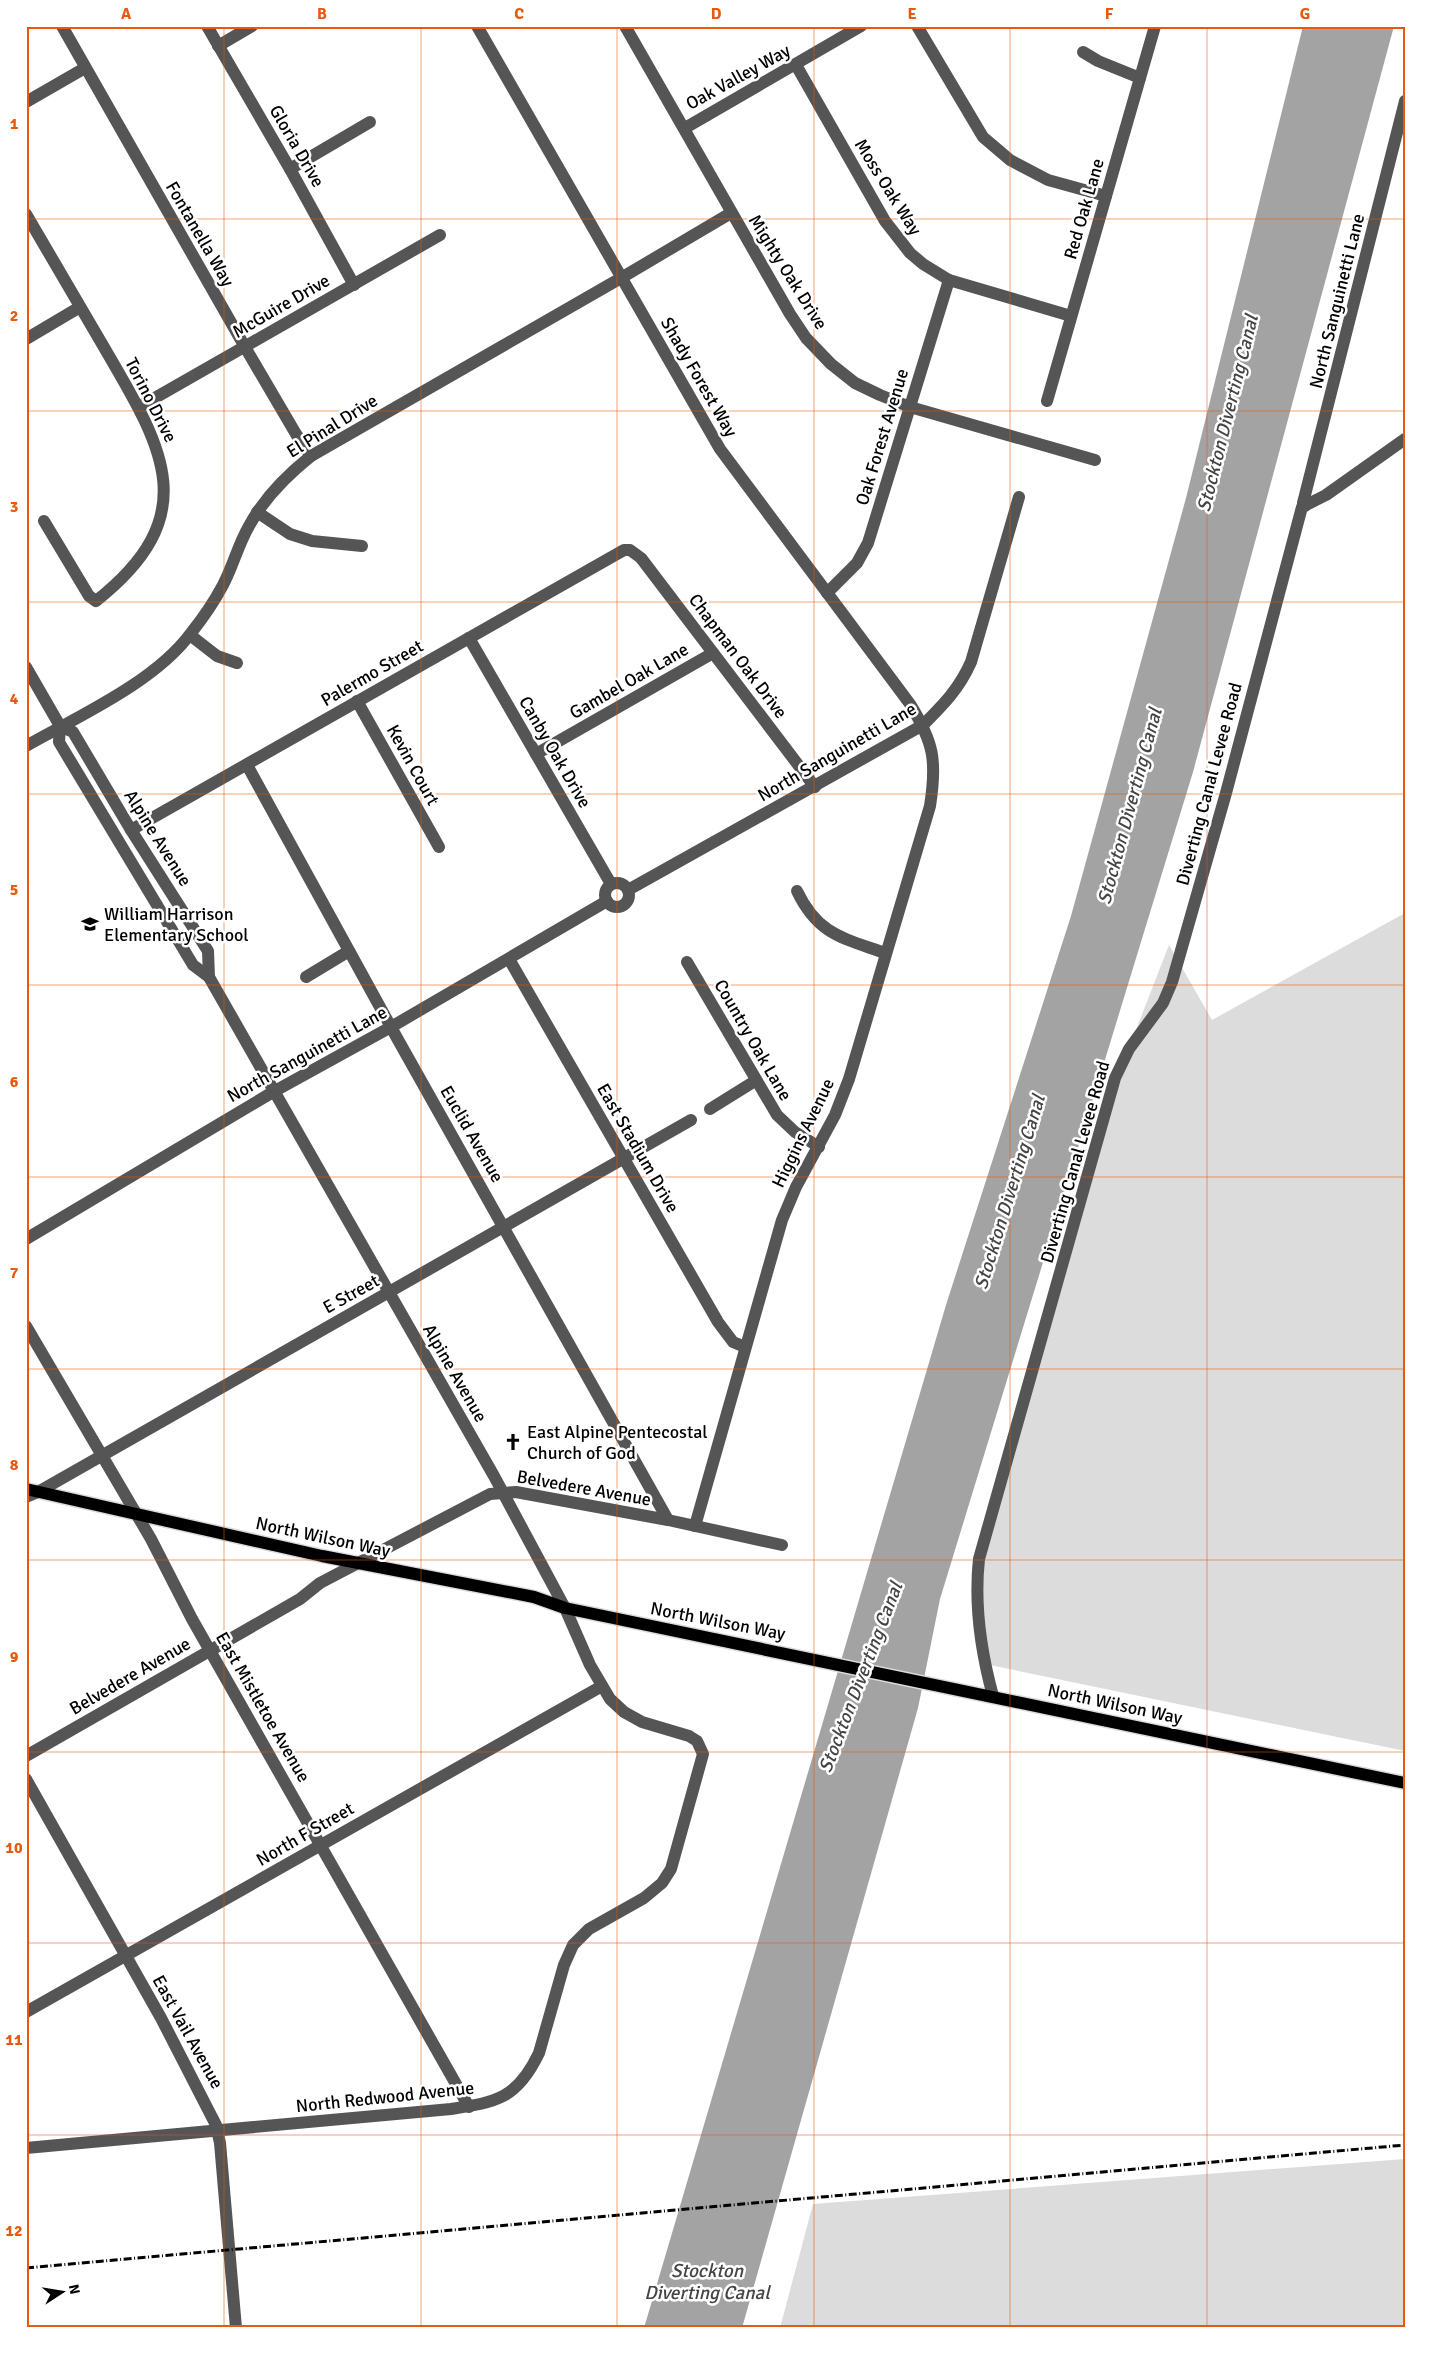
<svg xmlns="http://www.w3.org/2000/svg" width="1431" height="2354" viewBox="0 0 1431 2354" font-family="Signika,sans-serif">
<rect width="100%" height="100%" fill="#fff"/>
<!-- green -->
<g fill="#dcdcdc">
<path d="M1405,913V1751L985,1664L972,1567L1127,1053L1169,945L1212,1020Z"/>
<path d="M1405,2159V2328H780L813,2204Z"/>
</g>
<!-- water -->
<path fill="#a3a3a3" d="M1303,26H1394L1193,772L940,1599L918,1708L742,2328H644L946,1305L1071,916L1186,498Z"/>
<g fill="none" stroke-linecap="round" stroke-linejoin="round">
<!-- major casing -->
<g stroke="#dbdbdb" stroke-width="15">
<path id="major" d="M26,1489L322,1556L534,1597L565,1608L1405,1783"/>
</g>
<!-- minor -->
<g stroke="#555" stroke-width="12">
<path d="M62,26L245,347L296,434L311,456"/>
<path d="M207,26L290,169L354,285"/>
<path d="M477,26L720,449L910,704C934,743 937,761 930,806L849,1079L835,1115L796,1187L782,1220L695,1526"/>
<path d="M625,26L790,314L806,338L831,364L855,383L880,395L910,407L1095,460"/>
<path d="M917,26L983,137L1010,160L1048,180L1106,196"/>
<path d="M218,46L252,26"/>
<path d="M1083,52L1098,61L1140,78"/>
<path d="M796,65L885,221L910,253L923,264L949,280L1071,316"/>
<path d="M26,102L85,68"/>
<path d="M685,128L861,26"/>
<path d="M290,169L370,122"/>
<path d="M26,214C52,259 79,304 105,349C163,448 205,515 96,601L89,596L44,521"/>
<path d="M26,339L80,307"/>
<path d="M1047,401L1155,26"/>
<path d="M139,407L440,235"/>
<path d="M1305,506L1303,503L1405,101"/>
<path d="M257,512L290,534L312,541L362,546"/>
<path d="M827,593L857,563L868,543L949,280"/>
<path d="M190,635L217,656L237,663"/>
<path d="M469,638L611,884"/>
<path d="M26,667L60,726L59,742L193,965L209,977L494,1476L565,1608L590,1665L610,1699L624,1712L642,1722L689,1736L697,1741L703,1754L671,1869L662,1883L644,1898L589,1929L573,1945L564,1965L539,2053C517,2099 497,2102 451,2109L26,2148"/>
<path d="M357,701L439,847"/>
<path d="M60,726L73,732L131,830L208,951L209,977"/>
<path d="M26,746C79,716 155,682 191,633C203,618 214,602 223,585C233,566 238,545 249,526C264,498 286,476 311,456L621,278L731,213"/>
<path d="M536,754L713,653"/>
<path d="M247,765L397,1038L668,1520"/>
<path d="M131,830L624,550H630L641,558L815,787"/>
<circle cx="617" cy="895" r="12"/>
<path d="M628,890L923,725C944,704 959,689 971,662L1019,497"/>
<path d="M797,891C818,935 843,938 885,953"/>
<path d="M509,959L718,1322L733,1342L745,1347"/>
<path d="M687,962L777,1115L795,1132L819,1147"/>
<path d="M306,977L349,951"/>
<path d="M710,1109L755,1081"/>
<path d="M26,1239L273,1092L391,1027L607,901"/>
<path d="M26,1326L151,1539L192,1619L469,2107"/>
<path d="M26,1497L38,1492L691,1120"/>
<path d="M993,1696C981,1652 974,1605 979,1559L1115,1078L1129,1049L1163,1003L1172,982L1226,793L1302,507L1326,495L1405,439"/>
<path d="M26,1756L300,1599L320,1583L490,1494L516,1492L668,1520L782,1545"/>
<path d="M26,1779L161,2018L216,2125L220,2143L236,2328"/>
<path d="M26,2012L602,1686"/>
</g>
<!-- major -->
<use href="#major" stroke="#000" stroke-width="12"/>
<!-- rail -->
<path stroke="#000" stroke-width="3" stroke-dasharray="8 2.5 1 2.5" stroke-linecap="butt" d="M26,2268L1405,2145"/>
</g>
<!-- grid -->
<path fill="none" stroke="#e8590c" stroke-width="1" stroke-opacity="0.55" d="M224,26V2328M421,26V2328M617,26V2328M814,26V2328M1010,26V2328M1207,26V2328M26,219H1405M26,411H1405M26,602H1405M26,794H1405M26,985H1405M26,1177H1405M26,1369H1405M26,1560H1405M26,1752H1405M26,1943H1405M26,2135H1405"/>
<!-- icons -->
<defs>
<g id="school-bare" transform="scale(1.35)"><path d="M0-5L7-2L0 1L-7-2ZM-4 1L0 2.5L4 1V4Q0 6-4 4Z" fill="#000" stroke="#fff" stroke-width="2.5" paint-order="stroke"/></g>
<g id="church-bare" transform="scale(1.35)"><path d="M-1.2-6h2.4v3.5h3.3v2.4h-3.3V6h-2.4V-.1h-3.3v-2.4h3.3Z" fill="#000" stroke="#fff" stroke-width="2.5" paint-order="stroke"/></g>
</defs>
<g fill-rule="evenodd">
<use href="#school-bare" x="90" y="924"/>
<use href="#church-bare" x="513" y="1442"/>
</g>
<g text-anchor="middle" stroke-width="5" stroke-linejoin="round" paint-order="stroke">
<!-- street labels -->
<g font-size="18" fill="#000" stroke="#fff">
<text transform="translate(738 77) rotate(-29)" y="6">Oak Valley Way</text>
<text transform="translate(297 146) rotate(60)" y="6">Gloria Drive</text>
<text transform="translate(888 187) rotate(58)" y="6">Moss Oak Way</text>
<text transform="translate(1084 209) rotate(-74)" y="6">Red Oak Lane</text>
<text transform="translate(200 234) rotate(60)" y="6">Fontanella Way</text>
<text transform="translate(788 272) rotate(58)" y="6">Mighty Oak Drive</text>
<text transform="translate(1337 301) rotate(-76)" y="6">North Sanguinetti Lane</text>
<text transform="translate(281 306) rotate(-30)" y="6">McGuire Drive</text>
<text transform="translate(699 377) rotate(60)" y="6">Shady Forest Way</text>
<text transform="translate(151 400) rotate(63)" y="6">Torino Drive</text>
<text transform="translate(332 426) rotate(-32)" y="6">El Pinal Drive</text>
<text transform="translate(882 437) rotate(-73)" y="6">Oak Forest Avenue</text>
<text transform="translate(738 656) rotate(53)" y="6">Chapman Oak Drive</text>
<text transform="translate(372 673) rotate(-30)" y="6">Palermo Street</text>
<text transform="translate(629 681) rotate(-30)" y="6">Gambel Oak Lane</text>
<text transform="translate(555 752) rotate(60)" y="6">Canby Oak Drive</text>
<text transform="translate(837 752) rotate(-30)" y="6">North Sanguinetti Lane</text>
<text transform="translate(413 765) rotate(61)" y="6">Kevin Court</text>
<text transform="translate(1209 784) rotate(-75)" y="6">Diverting Canal Levee Road</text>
<text transform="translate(158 838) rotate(58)" y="6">Alpine Avenue</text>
<text transform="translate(753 1040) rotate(60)" y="6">Country Oak Lane</text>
<text transform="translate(307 1054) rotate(-29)" y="6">North Sanguinetti Lane</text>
<text transform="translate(803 1133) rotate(-64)" y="6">Higgins Avenue</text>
<text transform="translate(472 1134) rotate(60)" y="6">Euclid Avenue</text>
<text transform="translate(638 1148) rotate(60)" y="6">East Stadium Drive</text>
<text transform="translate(1075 1162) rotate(-74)" y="6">Diverting Canal Levee Road</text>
<text transform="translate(351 1294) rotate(-29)" y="6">E Street</text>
<text transform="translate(455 1373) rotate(60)" y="6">Alpine Avenue</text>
<text transform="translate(584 1488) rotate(10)" y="6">Belvedere Avenue</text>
<text transform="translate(323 1537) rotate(12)" y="6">North Wilson Way</text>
<text transform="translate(718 1621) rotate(11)" y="6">North Wilson Way</text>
<text transform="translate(130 1676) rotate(-30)" y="6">Belvedere Avenue</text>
<text transform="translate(1115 1704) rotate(12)" y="6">North Wilson Way</text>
<text transform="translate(263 1707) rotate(60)" y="6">East Mistletoe Avenue</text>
<text transform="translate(305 1834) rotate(-30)" y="6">North F Street</text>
<text transform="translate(188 2032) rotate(61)" y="6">East Vail Avenue</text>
<text transform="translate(385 2097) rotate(-6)" y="6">North Redwood Avenue</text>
</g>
<!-- poi labels -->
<g font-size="18" fill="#000" stroke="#fff" text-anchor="start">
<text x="104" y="920">William Harrison<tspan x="104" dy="21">Elementary School</tspan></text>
<text x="527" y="1438">East Alpine Pentecostal<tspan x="527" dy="21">Church of God</tspan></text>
</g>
<!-- water labels -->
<g font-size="19" font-style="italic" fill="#444" stroke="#fff">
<text transform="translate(1227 413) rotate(-76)" y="7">Stockton Diverting Canal</text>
<text transform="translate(1129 806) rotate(-75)" y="7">Stockton Diverting Canal</text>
<text transform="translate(1009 1192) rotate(-73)" y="7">Stockton Diverting Canal</text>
<text transform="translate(860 1677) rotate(-69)" y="7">Stockton Diverting Canal</text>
<text x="707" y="2277">Stockton<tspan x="707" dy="22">Diverting Canal</tspan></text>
</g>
</g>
<!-- border -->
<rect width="1431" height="2354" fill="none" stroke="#ffffff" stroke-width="55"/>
<!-- north arrow -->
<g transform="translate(62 2292) rotate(78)" stroke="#ffffff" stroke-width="4" paint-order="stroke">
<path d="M0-4L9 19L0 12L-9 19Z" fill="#000000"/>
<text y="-8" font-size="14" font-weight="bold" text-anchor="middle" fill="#000000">N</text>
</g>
<rect x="28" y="28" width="1376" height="2298" fill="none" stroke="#e8590c" stroke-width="2"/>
<g font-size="16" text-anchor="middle" font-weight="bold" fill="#e8590c">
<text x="126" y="19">A</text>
<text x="322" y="19">B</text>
<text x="519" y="19">C</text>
<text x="716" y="19">D</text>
<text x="912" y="19">E</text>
<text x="1109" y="19">F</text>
<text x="1305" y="19">G</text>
<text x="14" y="129">1</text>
<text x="14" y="321">2</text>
<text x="14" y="512">3</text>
<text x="14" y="704">4</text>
<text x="14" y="895">5</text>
<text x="14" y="1087">6</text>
<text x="14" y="1278">7</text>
<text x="14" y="1470">8</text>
<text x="14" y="1662">9</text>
<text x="14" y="1853">10</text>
<text x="14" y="2045">11</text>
<text x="14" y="2236">12</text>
</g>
</svg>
